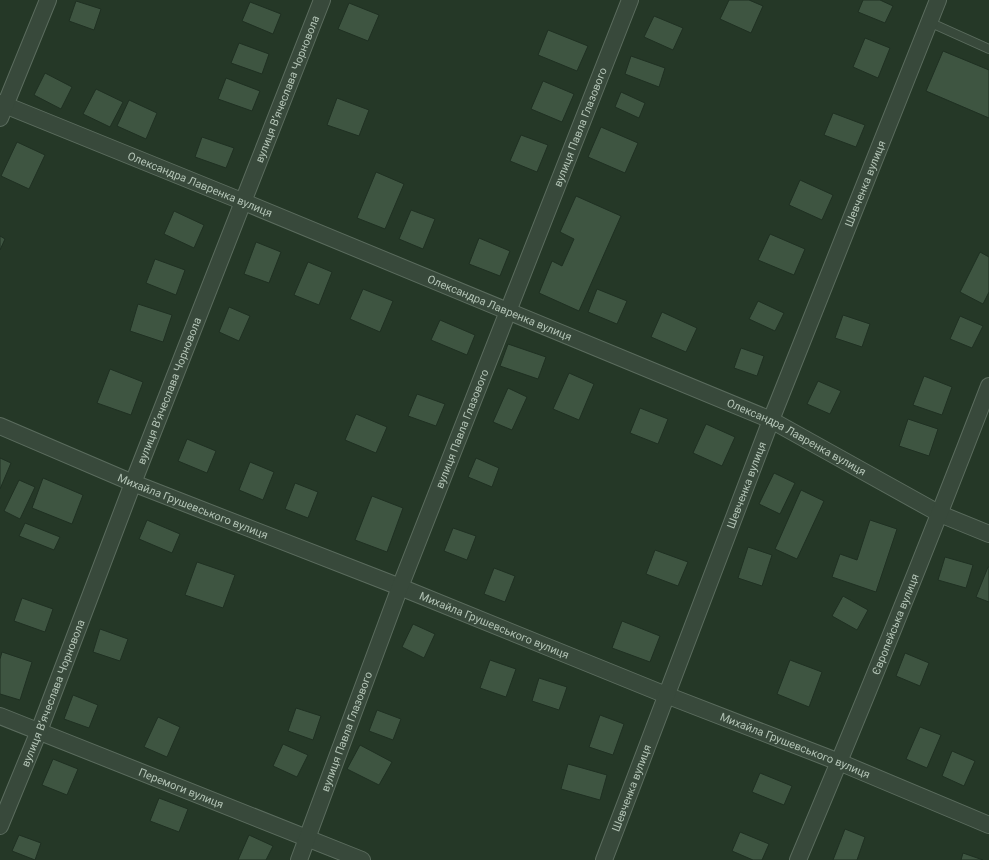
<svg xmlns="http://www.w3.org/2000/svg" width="989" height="860" viewBox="0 0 989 860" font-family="Roboto,sans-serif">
<rect width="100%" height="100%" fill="#253827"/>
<!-- building -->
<g fill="#3e5541" stroke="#1f3022">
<path d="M729,0H749L763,6L751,33L720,19Z"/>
<path d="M863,0H880L893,6L885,23L858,12Z"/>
<path d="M76,1L101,9L94,30L69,21Z"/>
<path d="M250,2L281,14L273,34L242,21Z"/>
<path d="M349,3L379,15L368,41L338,29Z"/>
<path d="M654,16L683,28L673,50L644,37Z"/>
<path d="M548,30L588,46L577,71L538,55Z"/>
<path d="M865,38L890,48L878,78L853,67Z"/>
<path d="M239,43L269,54L262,74L231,63Z"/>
<path d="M943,51L989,70V118L926,91Z"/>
<path d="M631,56L665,68L659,87L625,74Z"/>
<path d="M45,73L72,87L61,109L34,95Z"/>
<path d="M226,78L260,91L252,111L218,99Z"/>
<path d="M543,81L574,94L562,122L531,109Z"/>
<path d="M96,89L123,102L110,127L83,114Z"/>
<path d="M621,92L645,103L639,118L615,107Z"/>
<path d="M337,98L369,110L359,136L327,125Z"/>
<path d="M129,100L157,113L146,139L117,126Z"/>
<path d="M833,113L865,125L856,147L824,135Z"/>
<path d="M601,127L638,143L625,173L588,157Z"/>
<path d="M521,135L548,145L537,172L510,161Z"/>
<path d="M202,137L234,148L226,168L195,157Z"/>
<path d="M17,142L45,155L29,189L1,176Z"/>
<path d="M376,172L404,184L385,229L357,218Z"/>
<path d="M800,180L833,195L822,220L789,205Z"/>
<path d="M576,196L621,216L579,311L539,293L552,261L562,266L574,239L560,232Z"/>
<path d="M411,210L435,219L423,249L399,239Z"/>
<path d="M174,211L204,225L194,248L164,234Z"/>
<path d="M770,234L805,249L794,275L758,260Z"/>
<path d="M0,236L5,239L0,250Z"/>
<path d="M479,238L510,251L500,276L469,264Z"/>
<path d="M256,242L281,252L269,283L244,274Z"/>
<path d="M980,252L989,257V292L983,304L960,292Z"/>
<path d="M155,259L185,270L176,295L146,283Z"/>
<path d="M308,262L332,272L319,305L294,295Z"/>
<path d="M363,289L393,301L380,332L350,319Z"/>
<path d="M597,289L627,301L617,324L588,312Z"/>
<path d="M758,301L784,313L775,331L749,319Z"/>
<path d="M138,304L172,315L163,342L130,331Z"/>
<path d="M229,307L250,316L239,341L219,332Z"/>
<path d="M662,312L697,328L686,352L651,337Z"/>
<path d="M843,315L870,324L862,347L835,338Z"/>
<path d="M960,316L983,326L972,348L950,339Z"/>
<path d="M440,320L475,335L467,355L431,340Z"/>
<path d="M508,344L546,357L538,379L500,366Z"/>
<path d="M741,348L764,356L757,376L734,368Z"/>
<path d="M110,369L143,382L131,415L97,403Z"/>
<path d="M569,373L594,384L579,420L553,409Z"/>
<path d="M924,376L952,387L942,415L913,405Z"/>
<path d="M818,381L841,391L830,414L807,404Z"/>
<path d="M508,388L527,397L512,430L493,422Z"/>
<path d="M417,394L445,404L436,426L408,416Z"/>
<path d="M640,408L668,419L658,444L630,433Z"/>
<path d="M356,414L387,427L376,453L345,440Z"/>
<path d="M908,419L938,429L929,456L899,446Z"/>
<path d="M706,424L735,437L722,466L693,453Z"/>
<path d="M187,439L216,451L207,473L178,461Z"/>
<path d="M0,458L11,463L0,489Z"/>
<path d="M476,458L499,468L492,487L468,477Z"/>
<path d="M250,462L274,472L263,500L239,490Z"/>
<path d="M774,473L795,483L780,514L759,504Z"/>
<path d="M43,478L83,495L72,524L32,508Z"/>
<path d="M19,480L35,487L20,519L4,511Z"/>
<path d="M295,483L318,492L308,518L285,509Z"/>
<path d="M801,490L824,501L797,559L775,549Z"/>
<path d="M372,496L403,508L387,552L355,540Z"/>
<path d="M147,520L180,534L172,553L139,539Z"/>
<path d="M870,520L897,529L876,592L832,577L840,554L857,560Z"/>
<path d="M25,523L60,537L54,550L19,536Z"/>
<path d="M453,528L476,536L467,560L444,551Z"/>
<path d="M748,547L772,555L762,586L738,578Z"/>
<path d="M655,550L688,562L678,586L646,574Z"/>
<path d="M945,557L973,565L966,588L938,580Z"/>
<path d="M197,562L235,575L223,608L185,595Z"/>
<path d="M988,567H989V602L976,597Z"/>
<path d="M494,568L515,576L505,602L484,594Z"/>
<path d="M843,596L868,610L857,630L832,616Z"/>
<path d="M22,598L53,609L45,632L14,621Z"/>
<path d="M622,621L660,636L650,662L612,648Z"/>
<path d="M413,624L435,634L424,658L402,647Z"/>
<path d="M100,629L128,639L120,661L93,652Z"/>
<path d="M2,652L32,662L20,700L0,694V659Z"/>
<path d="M905,653L929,663L920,686L896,676Z"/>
<path d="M490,660L516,669L506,697L480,688Z"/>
<path d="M790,660L822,672L809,707L777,694Z"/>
<path d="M539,678L567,687L559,710L532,701Z"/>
<path d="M73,695L98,705L89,728L64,719Z"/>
<path d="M296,708L321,716L313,740L288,731Z"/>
<path d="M377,710L401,719L393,740L369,731Z"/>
<path d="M600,715L624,724L613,755L589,747Z"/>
<path d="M158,717L180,727L167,757L144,747Z"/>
<path d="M920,727L941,735L927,768L906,759Z"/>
<path d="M283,744L308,755L297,777L273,766Z"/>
<path d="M360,745L392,762L379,785L347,769Z"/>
<path d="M952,751L975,761L964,786L942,776Z"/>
<path d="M53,759L78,769L67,795L42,785Z"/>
<path d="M568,764L607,775L600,800L561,789Z"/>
<path d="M760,773L792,786L784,805L752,792Z"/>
<path d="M159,798L188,809L179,832L150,821Z"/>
<path d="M845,829L865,837L857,860H833Z"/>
<path d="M740,832L769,844L762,860H753L732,851Z"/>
<path d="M19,835L41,843L35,860L12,851Z"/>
<path d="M249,835L273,846L266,860H238Z"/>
<path d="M963,853L983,860H961Z"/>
</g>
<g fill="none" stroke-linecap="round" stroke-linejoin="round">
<!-- lane casing -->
<g stroke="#5b6c5e" stroke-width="10">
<path id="lane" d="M929,22L989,49"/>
</g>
<!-- street casing -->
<g stroke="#5b6c5e" stroke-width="18">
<g id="street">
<path id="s1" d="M0,103L244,202L771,420L940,514L989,534"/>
<path d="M0,118L48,0"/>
<path id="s2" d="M0,426L133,483L400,587L666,695L839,762L989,825"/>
<path id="s3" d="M0,716L362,860"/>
<path id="s4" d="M0,826L39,731L133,483L322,0"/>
<path id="s5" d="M299,860L400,587L630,0"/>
<path id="s6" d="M604,860L771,420L938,0"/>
<path id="s7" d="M798,860C864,703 928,545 989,386"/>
</g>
</g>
<!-- lane -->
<use href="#lane" stroke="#38493b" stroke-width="8"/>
<!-- street -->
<use href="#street" stroke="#38493b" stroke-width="16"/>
</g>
<g text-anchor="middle" stroke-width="3" stroke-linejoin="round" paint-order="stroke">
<!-- street labels -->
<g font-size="11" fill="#b3c4b6" stroke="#1d2e20">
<text dy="4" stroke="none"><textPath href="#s4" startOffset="791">вулиця В’ячеслава Чорновола</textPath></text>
<text dy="4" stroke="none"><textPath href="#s5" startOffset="785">вулиця Павла Глазового</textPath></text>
<text dy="4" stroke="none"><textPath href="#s6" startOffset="725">Шевченка вулиця</textPath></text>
<text dy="4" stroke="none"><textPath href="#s1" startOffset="216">Олександра Лавренка вулиця</textPath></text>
<text dy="4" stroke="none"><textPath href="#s1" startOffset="540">Олександра Лавренка вулиця</textPath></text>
<text dy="4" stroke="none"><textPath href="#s4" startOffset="467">вулиця В’ячеслава Чорновола</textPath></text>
<text dy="4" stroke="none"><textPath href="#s5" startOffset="461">вулиця Павла Глазового</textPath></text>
<text dy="4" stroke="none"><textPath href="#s1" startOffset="864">Олександра Лавренка вулиця</textPath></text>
<text dy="4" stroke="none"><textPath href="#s6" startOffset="401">Шевченка вулиця</textPath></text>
<text dy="4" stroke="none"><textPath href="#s2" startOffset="209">Михайла Грушевського вулиця</textPath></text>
<text dy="4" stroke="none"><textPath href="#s7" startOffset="255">Європейська вулиця</textPath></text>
<text dy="4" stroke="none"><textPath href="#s2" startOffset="533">Михайла Грушевського вулиця</textPath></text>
<text dy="4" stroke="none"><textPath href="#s4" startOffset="143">вулиця В’ячеслава Чорновола</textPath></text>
<text dy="4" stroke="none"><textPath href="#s5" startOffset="137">вулиця Павла Глазового</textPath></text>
<text dy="4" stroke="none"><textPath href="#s2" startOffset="857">Михайла Грушевського вулиця</textPath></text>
<text dy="4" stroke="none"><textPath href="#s6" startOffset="77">Шевченка вулиця</textPath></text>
<text dy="4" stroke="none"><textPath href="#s3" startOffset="195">Перемоги вулиця</textPath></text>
</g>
</g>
</svg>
